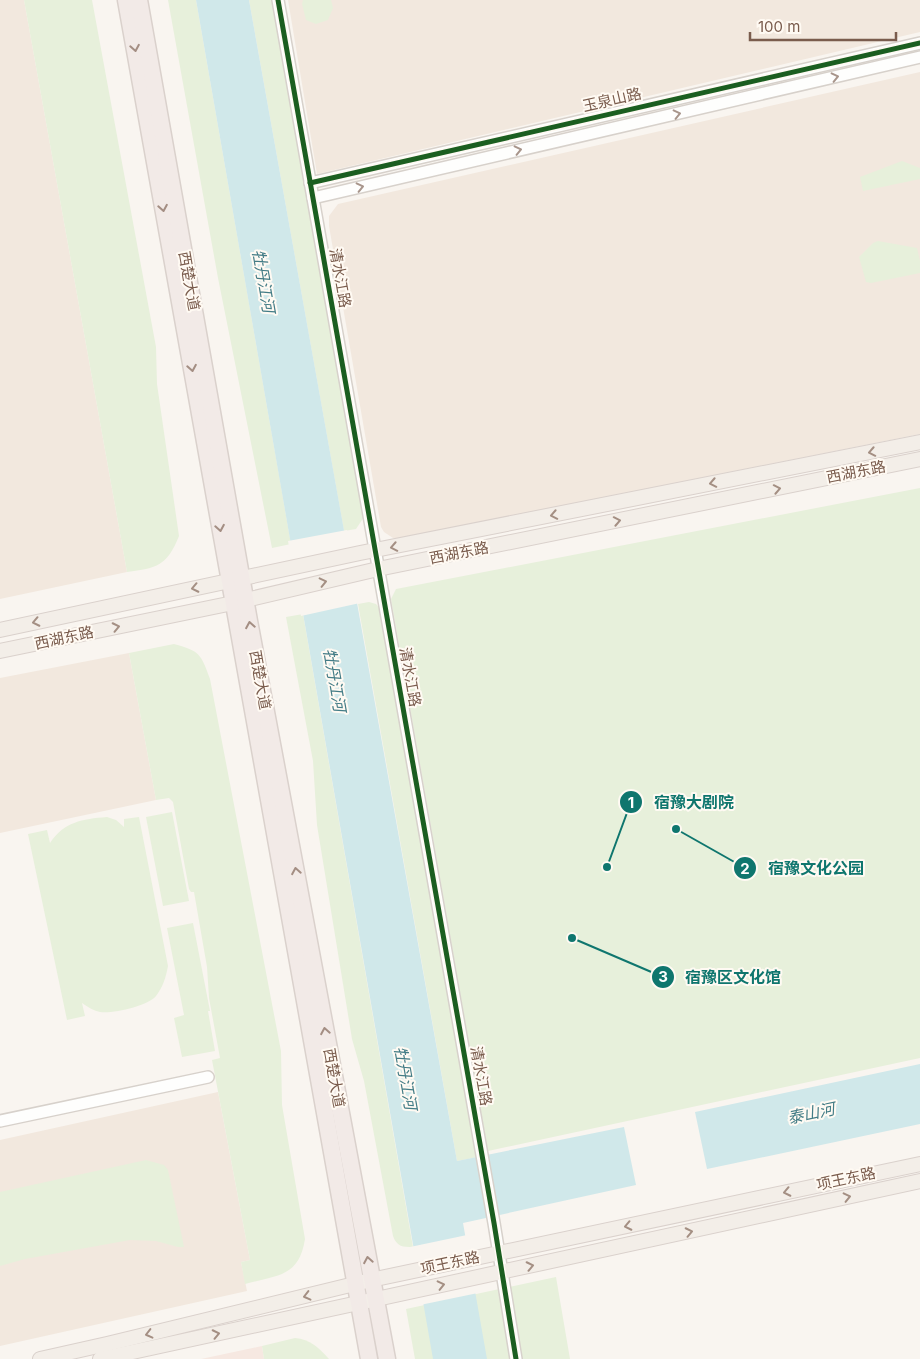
<svg xmlns="http://www.w3.org/2000/svg" width="920" height="1359" viewBox="0 0 920 1359" font-family="Inter,'Noto Sans SC',sans-serif">
<rect width="100%" height="100%" fill="#f9f5f0"/>
<!-- residential -->
<g fill="#f2e8de">
<path d="M0,0H24L127,572L0,599Z"/>
<path d="M288,0H920V32L317,174Z"/>
<path d="M920,72V434L401,538H393L384,532L381,527L329,226V216L338,204Z"/>
<path d="M129,653L156,800L0,833V678Z"/>
<path d="M218,1092L250,1260L241,1262L247,1291L0,1346V1140Z"/>
</g>
<!-- commercial -->
<path fill="#f6e8e1" d="M262,1346L264,1359H201Z"/>
<!-- green -->
<g fill="#e7f0db">
<path d="M24,0H92L156,347L157,384L179,536C167,566 157,568 127,572Z"/>
<path d="M168,0H196L291,544L272,548L218,278Z"/>
<path d="M249,0H276L364,517L356,529L344,531Z"/>
<path d="M303,0H331L333,8L328,20L316,24L306,20L302,4Z"/>
<path d="M902,161L920,168V179L863,191L860,177Z"/>
<path d="M878,241L917,248L920,261V273L871,283L866,282L859,257L873,243Z"/>
<path d="M920,488V1058L488,1151L391,599L396,589Z"/>
<path d="M369,602L376,604L382,611L478,1157L457,1161L358,604Z"/>
<path d="M303,614L413,1247C403,1247 397,1247 393,1236L364,1081L352,1039L317,825L313,761L286,617Z"/>
<path d="M174,644C200,651 201,654 210,679L281,1051L282,1105L305,1239C299,1277 278,1275 245,1284L241,1262L250,1260L212,1060L220,1058L209,998L207,967L194,892H191L189,889L173,802L169,798L156,800L129,653Z"/>
<path d="M172,812L189,901L163,906L146,817Z"/>
<path d="M107,817L116,820L124,827V819L139,817L168,966C166,977 163,987 156,996C148,1006 113,1014 100,1012C94,1011 88,1007 82,1003L85,1016L67,1020L28,834L47,830L50,843C64,822 82,819 107,817Z"/>
<path d="M193,923L210,1011H208L215,1051L182,1057L174,1018L184,1015L167,928Z"/>
<path d="M146,1160L164,1165L168,1170L184,1247H178L156,1241L130,1240L25,1259L0,1266V1192Z"/>
<path d="M556,1277L570,1359H415L406,1309Z"/>
<path d="M295,1338C310,1339 319,1348 329,1359H264L262,1346Z"/>
</g>
<!-- water -->
<g fill="#d0e8ea">
<path d="M196,0H249L457,1161L624,1127L636,1185L463,1223L487,1359H433Z"/>
<path d="M920,1064V1124L707,1169L695,1112Z"/>
</g>
<!-- pier -->
<g fill="#f9f5f0">
<path d="M347,530L360,603L301,616L288,541Z"/>
<path d="M467,1235L478,1293L420,1305L410,1247Z"/>
</g>
<g fill="none" stroke-linecap="round" stroke-linejoin="round">
<!-- minor casing -->
<g stroke="#d7d1cb" stroke-width="14">
<g id="minor">
<path d="M278,0L494,1223L516,1359"/>
<path d="M310,183L920,43"/>
<path d="M313,198L920,57"/>
<path d="M0,1121L208,1077"/>
</g>
</g>
<!-- major casing -->
<g stroke="#dad1cc" stroke-width="16">
<g id="major">
<path d="M0,630L360,553L920,442"/>
<path d="M0,651L233,603L378,569L920,459"/>
<path d="M40,1359L107,1344L371,1280L920,1164"/>
<path d="M100,1359L920,1181"/>
</g>
</g>
<!-- highway casing -->
<g stroke="#dad1cc" stroke-width="19">
<g id="highway">
<path d="M126,0L369,1359"/>
<path d="M139,0L249,621L387,1359"/>
</g>
</g>
<!-- minor -->
<use href="#minor" stroke="#fefefd" stroke-width="11"/>
<!-- major -->
<use href="#major" stroke="#f3eee8" stroke-width="14"/>
<!-- highway -->
<use href="#highway" stroke="#f2eae7" stroke-width="16"/>
<!-- cycleway casing -->
<g stroke="#fffaf3" stroke-width="8">
<g id="cycleway">
<path d="M278,0L494,1223L516,1359"/>
<path d="M310,183L920,43"/>
</g>
</g>
<!-- cycleway -->
<use href="#cycleway" stroke="#1b5e20" stroke-width="5"/>
</g>
<!-- one-way arrows -->
<defs><path id="oneway-chevron" d="M-2-3.5L2.5 0L-2 3.5" fill="none" stroke-width="1.6" stroke-linecap="round" stroke-linejoin="round" transform="scale(1.25)"/></defs>
<g stroke="#a48e83">
<use href="#oneway-chevron" transform="translate(135 48) rotate(80)"/>
<use href="#oneway-chevron" transform="translate(163 208) rotate(80)"/>
<use href="#oneway-chevron" transform="translate(192 368) rotate(80)"/>
<use href="#oneway-chevron" transform="translate(220 528) rotate(80)"/>
<use href="#oneway-chevron" transform="translate(250 625) rotate(-100)"/>
<use href="#oneway-chevron" transform="translate(296 871) rotate(-100)"/>
<use href="#oneway-chevron" transform="translate(325 1031) rotate(-100)"/>
<use href="#oneway-chevron" transform="translate(368 1260) rotate(-100)"/>
</g>
<g stroke="#a8958b">
<use href="#oneway-chevron" transform="translate(835 77) rotate(-13)"/>
<use href="#oneway-chevron" transform="translate(677 114) rotate(-13)"/>
<use href="#oneway-chevron" transform="translate(518 150) rotate(-13)"/>
<use href="#oneway-chevron" transform="translate(360 187) rotate(-13)"/>
</g>
<g stroke="#a48f83">
<use href="#oneway-chevron" transform="translate(872 452) rotate(169)"/>
<use href="#oneway-chevron" transform="translate(713 483) rotate(169)"/>
<use href="#oneway-chevron" transform="translate(777 489) rotate(-11)"/>
<use href="#oneway-chevron" transform="translate(554 515) rotate(169)"/>
<use href="#oneway-chevron" transform="translate(617 521) rotate(-11)"/>
<use href="#oneway-chevron" transform="translate(394 547) rotate(169)"/>
<use href="#oneway-chevron" transform="translate(323 582) rotate(-13)"/>
<use href="#oneway-chevron" transform="translate(195 588) rotate(168)"/>
<use href="#oneway-chevron" transform="translate(36 622) rotate(168)"/>
<use href="#oneway-chevron" transform="translate(116 627) rotate(-12)"/>
<use href="#oneway-chevron" transform="translate(787 1192) rotate(168)"/>
<use href="#oneway-chevron" transform="translate(847 1197) rotate(-13)"/>
<use href="#oneway-chevron" transform="translate(628 1226) rotate(168)"/>
<use href="#oneway-chevron" transform="translate(689 1232) rotate(-12)"/>
<use href="#oneway-chevron" transform="translate(530 1266) rotate(-12)"/>
<use href="#oneway-chevron" transform="translate(441 1285) rotate(-13)"/>
<use href="#oneway-chevron" transform="translate(307 1296) rotate(166)"/>
<use href="#oneway-chevron" transform="translate(149 1334) rotate(166)"/>
<use href="#oneway-chevron" transform="translate(216 1334) rotate(-12)"/>
</g>
<g text-anchor="middle" stroke-width="4" stroke-linejoin="round" paint-order="stroke">
<!-- street labels -->
<g font-size="15" fill="#7a5c4d" stroke="#fffaf3">
<text transform="translate(612 100) rotate(-13)" y="5">玉泉山路</text>
<text transform="translate(340 278) rotate(80)" y="5">清水江路</text>
<text transform="translate(189 281) rotate(80)" y="5">西楚大道</text>
<text transform="translate(856 472) rotate(-11)" y="5">西湖东路</text>
<text transform="translate(459 553) rotate(-11)" y="5">西湖东路</text>
<text transform="translate(64 638) rotate(-12)" y="5">西湖东路</text>
<text transform="translate(410 677) rotate(80)" y="5">清水江路</text>
<text transform="translate(260 680) rotate(80)" y="5">西楚大道</text>
<text transform="translate(481 1076) rotate(80)" y="5">清水江路</text>
<text transform="translate(334 1078) rotate(80)" y="5">西楚大道</text>
<text transform="translate(846 1179) rotate(-12)" y="5">项王东路</text>
<text transform="translate(450 1263) rotate(-12)" y="5">项王东路</text>
</g>
<!-- water labels -->
<g font-size="16" font-style="italic" fill="#437c86" stroke="#fffaf3">
<text transform="translate(264 281) rotate(80)" y="6">牡丹江河</text>
<text transform="translate(335 680) rotate(80)" y="6">牡丹江河</text>
<text transform="translate(406 1078) rotate(80)" y="6">牡丹江河</text>
<text transform="translate(811 1113) rotate(-12)" y="6">泰山河</text>
</g>
</g>
<!-- callouts -->
<path fill="none" stroke="#0f766e" stroke-width="2" d="M607 867L631 802M676 829L745 868M572 938L663 977"/>
<g fill="#0f766e" stroke="#fffaf3" stroke-width="2">
<circle cx="607" cy="867" r="5"/>
<circle cx="676" cy="829" r="5"/>
<circle cx="572" cy="938" r="5"/>
<circle cx="631" cy="802" r="12"/>
<circle cx="745" cy="868" r="12"/>
<circle cx="663" cy="977" r="12"/>
</g>
<g font-size="15" text-anchor="middle" font-weight="bold" fill="#fff">
<text x="631" y="808">1</text>
<text x="745" y="874">2</text>
<text x="663" y="982">3</text>
</g>
<g font-size="16" text-anchor="middle" font-weight="bold" fill="#0f766e" stroke="#fffaf3" stroke-width="4" stroke-linejoin="round" paint-order="stroke">
<text x="694" y="808">宿豫大剧院</text>
<text x="816" y="874">宿豫文化公园</text>
<text x="733" y="983">宿豫区文化馆</text>
</g>
<!-- scale -->
<path d="M750 32v8h146v-8" fill="none" stroke="#7a5c4d" stroke-width="2.5"/>
<text x="758" y="32" font-size="15" fill="#7a5c4d" stroke="#fffaf3" stroke-width="4" paint-order="stroke">100 m</text>
</svg>
